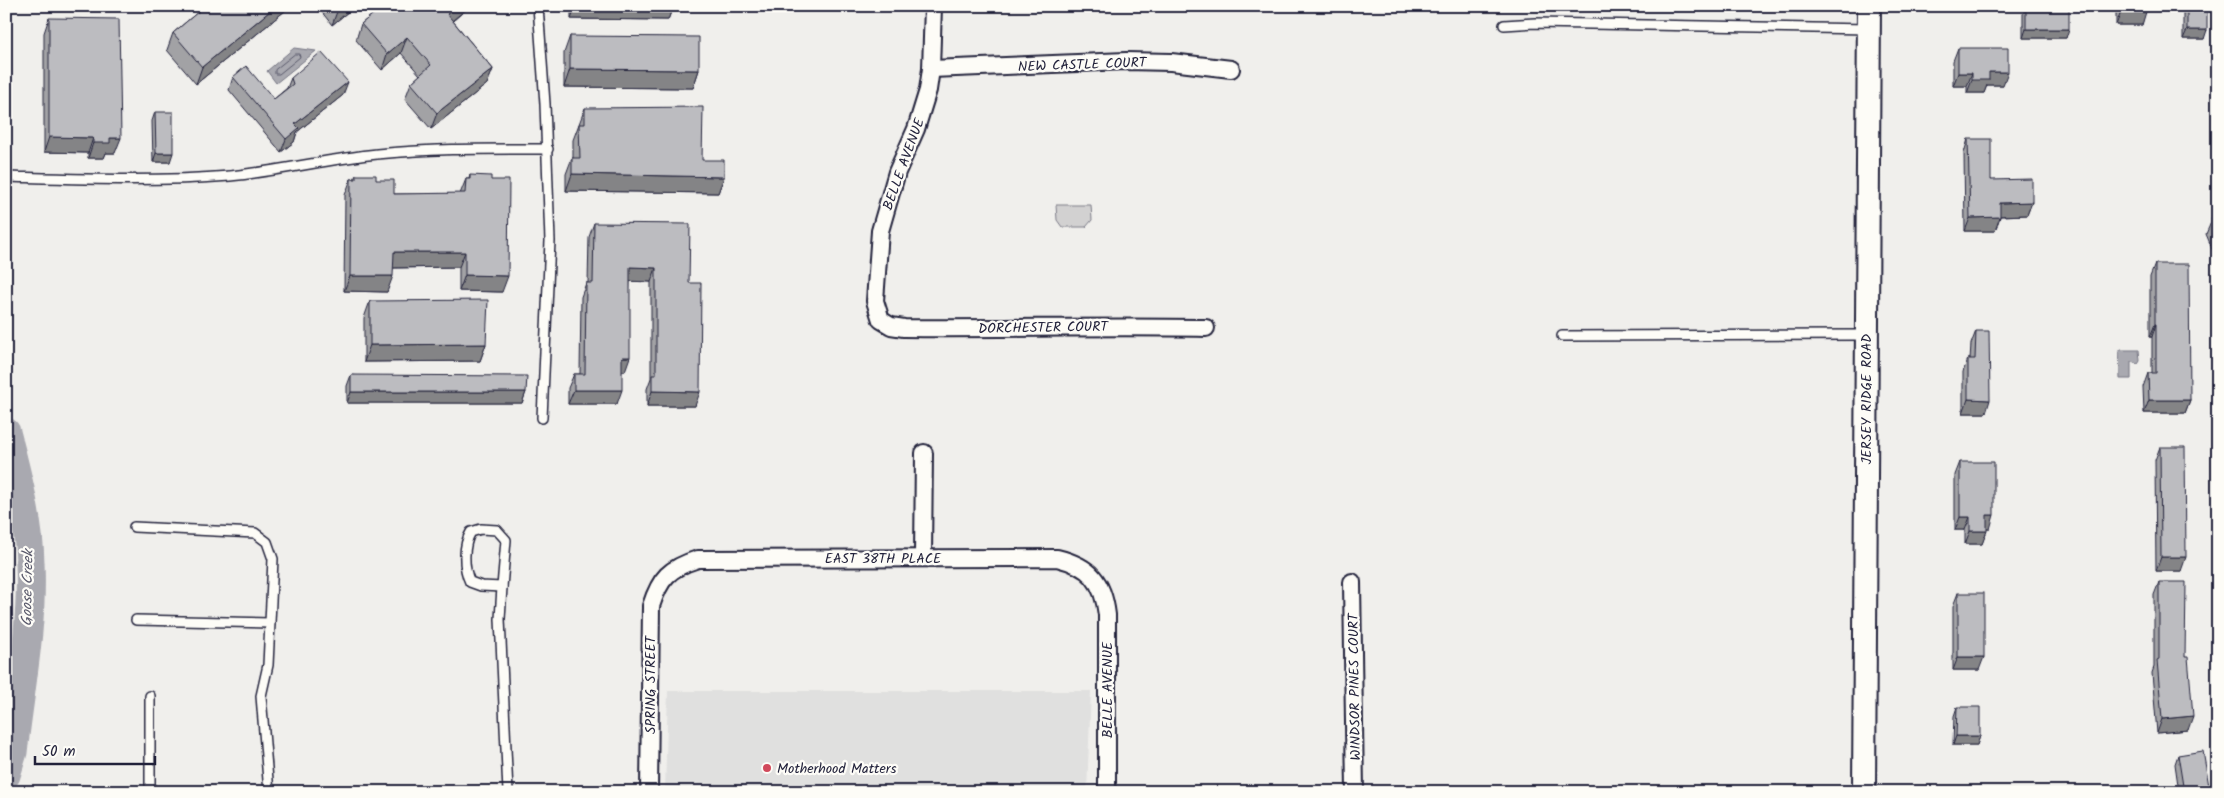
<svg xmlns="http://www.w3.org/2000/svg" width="2224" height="798" viewBox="0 0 2224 798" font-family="Kalam,sans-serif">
<rect width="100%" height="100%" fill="#f0efec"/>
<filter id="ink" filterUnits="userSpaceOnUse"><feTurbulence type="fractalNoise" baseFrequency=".02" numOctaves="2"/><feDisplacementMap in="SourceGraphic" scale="10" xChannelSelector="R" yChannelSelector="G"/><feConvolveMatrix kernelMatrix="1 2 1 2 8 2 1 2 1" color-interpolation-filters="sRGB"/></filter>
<g filter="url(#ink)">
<!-- built -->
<path fill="#e0e0df" d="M668,691H1091L1087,792H665Z"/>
<!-- green -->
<path fill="#d2d1d1" stroke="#7a7a86" d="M1056,205H1091L1092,220L1086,227H1062L1057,220Z"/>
<!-- water -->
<g fill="#a9a9b0" stroke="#737381">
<path d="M294,48L316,51L276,83L267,71Z"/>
<path d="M2119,350H2139L2140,361L2138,364L2131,362V379H2120Z"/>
</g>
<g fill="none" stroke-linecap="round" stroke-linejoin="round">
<!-- shore -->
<path stroke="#58586a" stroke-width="1" d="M295,54H299L300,57L279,74H275V70Z"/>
<!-- river -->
<path stroke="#a9a9b0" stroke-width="29" d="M6,432C17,475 29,519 30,563C33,626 20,690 13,752L6,775"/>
<!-- service casing -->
<g stroke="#22223b" stroke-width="12">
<g id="service">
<path d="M538,6L545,104L550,241L542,418"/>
<path d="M1504,25L1535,23L1868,29"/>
<path d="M6,177C80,179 156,182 230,176C280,171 328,159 377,154C434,148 491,149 548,149"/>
<path d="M1562,336L1865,335"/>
<path d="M134,527L255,533L267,542L273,559L268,665L261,696L269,792"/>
<path d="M481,529L497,530L506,540L502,587L481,586L470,582C463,568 463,545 471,532Z"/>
<path d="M502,587L500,619L508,792"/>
<path d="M136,620L270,623"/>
<path d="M150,696V792"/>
</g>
</g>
<!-- minor casing -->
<g stroke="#22223b" stroke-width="20">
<g id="minor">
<path d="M933,6L931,69L928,90L916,129L897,172L880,231L875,301L881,320L891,326L904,328C1005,329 1105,326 1206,328"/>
<path d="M931,69L1126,61L1171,62L1231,69"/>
<path d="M923,557L924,453"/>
<path d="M1352,582L1355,792"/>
<path d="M649,792L651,606C660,578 669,568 698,559L1057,558C1090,566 1103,581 1107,615V792"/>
</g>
</g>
<!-- secondary casing -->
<g stroke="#22223b" stroke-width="26">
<path id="secondary" d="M1864,792L1869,6"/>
</g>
<!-- service -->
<use href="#service" stroke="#fdfcf7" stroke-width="9"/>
<!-- minor -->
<use href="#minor" stroke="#fdfcf7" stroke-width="16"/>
<!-- secondary -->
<use href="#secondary" stroke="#fdfcf7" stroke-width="22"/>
</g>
<!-- wall -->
<g fill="#a2a2a5" stroke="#22223b">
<path d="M205,6H288L286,10L196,84L167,50L173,33Z"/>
<path d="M317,6H355L332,25Z"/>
<path d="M383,6H470L453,21L493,69L487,84L431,129L405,99L411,83L420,75L401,53L382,70L356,40L361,24Z"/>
<path d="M571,6H673L668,20L571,19Z"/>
<path d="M2026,6H2069L2066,38H2023V14Z"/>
<path d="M2116,6H2146L2142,25H2116Z"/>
<path d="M2183,6H2207L2204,39H2183Z"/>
<path d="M49,18L115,153H106L104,158H88V153L44,152V33Z"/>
<path d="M570,36L699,70L693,88L564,87V53Z"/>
<path d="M1958,48L2003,85H1987L1984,93H1967V86H1953V61Z"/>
<path d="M233,77L274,99L287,88L291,78L343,95L297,132L294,142L281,152L229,90Z"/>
<path d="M585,108L702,160L724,177L718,193L566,191V174L572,158H573V140Z"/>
<path d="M155,112L170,162H153L152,121Z"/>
<path d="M1968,139L1991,180L2032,202L2027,215L2000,216L1995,231H1965L1964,153Z"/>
<path d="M356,175L376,180L394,194H460L466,179H469L470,175L502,292L459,291V267L393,268L387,292L344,291L345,195L351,179H354Z"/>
<path d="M2216,205H2218V251L2214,253L2206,234L2212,220L2211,219Z"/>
<path d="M594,223L689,283L695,406H647V389L651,378V282L630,281L625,371H622L617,404H568V388L574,374H580L581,297L586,283H588L589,237Z"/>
<path d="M2155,264L2190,400L2185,413H2144L2143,387L2148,373H2152V337H2150V277Z"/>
<path d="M370,301L486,344L480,361L364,362V318Z"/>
<path d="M1976,331L1986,413H1963V372L1968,359H1970L1971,344Z"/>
<path d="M351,375L526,392L522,403H347V386Z"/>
<path d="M2160,447L2181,571H2156L2155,460Z"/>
<path d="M1960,462L1990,529H1987L1982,544H1965V530H1955V475Z"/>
<path d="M2159,582L2185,657L2188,730L2157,733L2152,673L2154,667V595Z"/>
<path d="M1958,593L1979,670H1953V606Z"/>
<path d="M1957,707L1980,736L1977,745H1953L1954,716Z"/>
<path d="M2178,755L2210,792H2179L2175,764Z"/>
</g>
<!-- shaded-wall -->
<g fill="#848486" stroke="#22223b">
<path d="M276,6H288L286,10L196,84L202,67Z"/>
<path d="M341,6H355L332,25L338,9Z"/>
<path d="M457,6H470L441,30L447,14Z"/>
<path d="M576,6H673L668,20L571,19Z"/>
<path d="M2121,12H2146L2142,25H2116Z"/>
<path d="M2026,29H2069L2066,38H2023Z"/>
<path d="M2187,30H2207L2204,39H2183Z"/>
<path d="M407,37L401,53L382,70L387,54Z"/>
<path d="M493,69L487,84L431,129L437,113Z"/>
<path d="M570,69L699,70L693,88L564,87Z"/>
<path d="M1989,72H2008L2003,85H1987L1984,93H1967L1972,80Z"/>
<path d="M1958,73H1972L1967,86H1953Z"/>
<path d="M348,82L343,95L297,132L294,142L281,152L286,139L295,124Z"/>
<path d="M49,137L93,138L88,153L44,152Z"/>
<path d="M110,138H121L115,153H106L104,158H88L93,143Z"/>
<path d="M156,153H173L170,162H153Z"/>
<path d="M572,174L724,177L718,193L566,191Z"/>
<path d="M2032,202L2027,215L1995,216L2000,203Z"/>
<path d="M2000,217L1995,231H1965L1970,218Z"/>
<path d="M2218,243V251L2214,253Z"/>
<path d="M394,252H465L459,267L388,268Z"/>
<path d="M630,267L656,268L651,282L625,281Z"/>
<path d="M465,275L508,276L502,292L459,291Z"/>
<path d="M350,276H393L387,292L344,291Z"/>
<path d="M2155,324H2156L2152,337H2150Z"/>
<path d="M486,344L480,361L364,362L370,345Z"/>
<path d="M622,357H630L625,371H617Z"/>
<path d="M574,390H622L617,404H568Z"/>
<path d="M652,391L700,392L695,406H647Z"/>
<path d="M351,392H526L522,403H347Z"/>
<path d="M1968,399L1990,400L1986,413H1963Z"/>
<path d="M2149,400H2190L2185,413H2144Z"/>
<path d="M1987,515H1994L1990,529H1982Z"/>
<path d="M1960,517H1970L1965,530H1955Z"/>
<path d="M1970,531H1987L1982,544H1965Z"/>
<path d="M2161,557H2186L2181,571H2156Z"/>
<path d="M1958,657H1984L1979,670H1953Z"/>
<path d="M2193,716L2188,730L2157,733L2162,719Z"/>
<path d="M1956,736H1980L1977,745H1953Z"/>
</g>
<!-- building -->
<g fill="#bcbcc0" stroke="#22223b">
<path d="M205,6H276L202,67L173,33Z"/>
<path d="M383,6H457L447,14L493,69L437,113L411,83L431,65L407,37L387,54L361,24Z"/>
<rect x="2026" y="6" width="43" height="23"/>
<rect x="2121" y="6" width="25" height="6"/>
<rect x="2187" y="6" width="20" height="24"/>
<path d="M6,18H7L8,137H6Z"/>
<path d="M49,18L119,19L121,138H110V143H93V138L49,137Z"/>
<path d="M570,36L699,37V70L570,69Z"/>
<path d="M1958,48H2008V72H1989V80H1972V73H1958Z"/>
<path d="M321,52L348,82L295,124L299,128L286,139L233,77L246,66L274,99L293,84L291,78Z"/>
<path d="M703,107L702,160H724V177L572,174V158H580L579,124H585V108Z"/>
<path d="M155,112H173V153H156Z"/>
<path d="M1968,139H1991V180L2032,179V202L2000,203V217L1970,218Z"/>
<path d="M356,175H376V180H394V194L465,193L466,179H470V175L491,176V180H509L508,276L465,275V252H394L393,276H350L351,179H356Z"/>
<path d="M2218,218V236L2211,220Z"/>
<path d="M594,223L690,224L689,283H701L700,392L652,391V375H656V268L630,267V357H622V390H574V374H585L586,283H593Z"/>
<path d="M2155,264H2189L2190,400H2149L2148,373H2156V324H2155Z"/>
<path d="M488,300L486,344L370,345V301Z"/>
<path d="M1976,331H1989L1990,400L1968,399V359H1975Z"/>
<path d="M351,375L527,376L526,392H351Z"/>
<path d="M2160,447H2185L2186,557H2161Z"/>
<path d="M1960,462H1994V515H1987V531H1970V517H1960Z"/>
<path d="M2159,582H2186L2185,657H2188L2193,716L2162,719L2157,660L2159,659Z"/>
<rect x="1958" y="593" width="26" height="64"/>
<path d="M1957,707H1980V736H1956Z"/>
<path d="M2203,751L2210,792H2184L2178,755Z"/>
</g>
</g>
<!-- markers -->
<circle fill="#d1495b" stroke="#fdfcf7" stroke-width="2" cx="767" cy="768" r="5"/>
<g text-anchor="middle" stroke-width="4.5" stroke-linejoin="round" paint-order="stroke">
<!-- street labels -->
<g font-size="14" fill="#22223b" stroke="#fdfcf7">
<text transform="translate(1082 64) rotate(-2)" y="5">NEW CASTLE COURT</text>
<text transform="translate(903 164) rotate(-70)" y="5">BELLE AVENUE</text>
<text transform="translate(1043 327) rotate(-1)" y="5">DORCHESTER COURT</text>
<text transform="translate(1866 399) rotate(-90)" y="5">JERSEY RIDGE ROAD</text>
<text x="883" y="563">EAST 38TH PLACE</text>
<text transform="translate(650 685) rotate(-90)" y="5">SPRING STREET</text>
<text transform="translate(1354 687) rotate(-91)" y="5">WINDSOR PINES COURT</text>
<text transform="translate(1107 690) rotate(-90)" y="5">BELLE AVENUE</text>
</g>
<!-- poi labels -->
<g font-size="14" fill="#22223b" stroke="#fdfcf7" text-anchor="start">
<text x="777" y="773">Motherhood Matters</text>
</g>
<!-- water labels -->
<g font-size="15" font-style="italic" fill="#58586a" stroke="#fdfcf7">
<text transform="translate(27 588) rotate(-89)" y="5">Goose Creek</text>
</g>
</g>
<!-- margin -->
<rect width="2224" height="798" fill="none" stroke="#fdfcf7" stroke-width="25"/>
<rect x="12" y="12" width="2199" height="773" fill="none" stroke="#22223b" stroke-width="2" filter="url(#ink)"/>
<!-- scale -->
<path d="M35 756v8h120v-8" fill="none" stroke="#22223b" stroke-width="2.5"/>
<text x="42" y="756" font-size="15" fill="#22223b" stroke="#fdfcf7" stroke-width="4" paint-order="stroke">50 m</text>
</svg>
